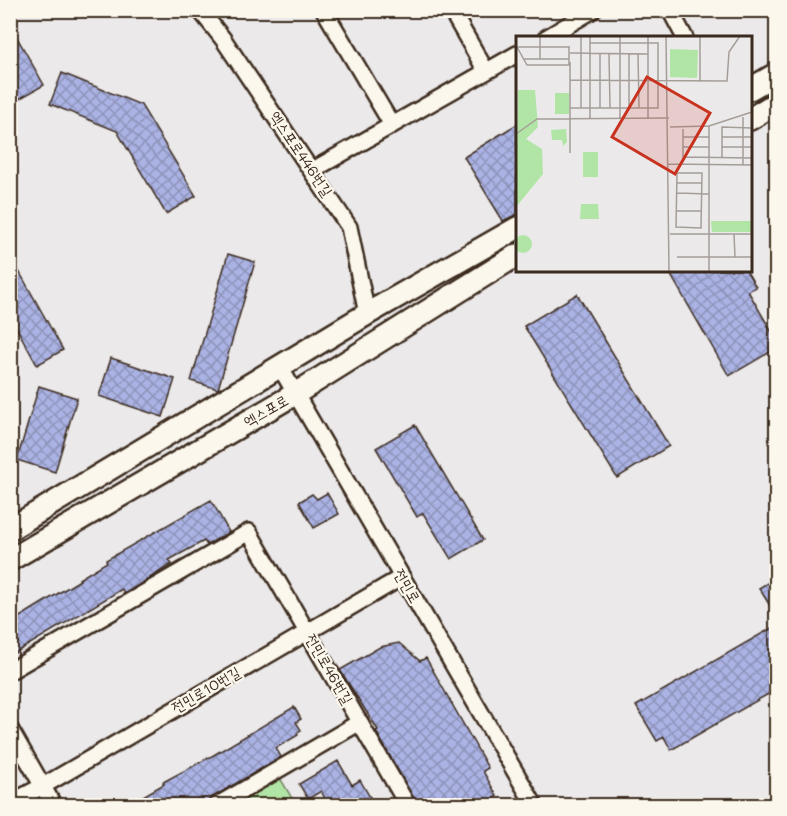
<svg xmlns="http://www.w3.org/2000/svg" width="787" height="816" viewBox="0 0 787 816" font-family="Mali,'Poor Story',sans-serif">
<defs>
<pattern id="building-cross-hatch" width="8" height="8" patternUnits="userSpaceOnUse" patternTransform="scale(1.5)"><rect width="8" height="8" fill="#abb3e4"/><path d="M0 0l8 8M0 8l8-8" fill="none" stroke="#8c92b8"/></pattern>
</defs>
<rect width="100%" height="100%" fill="#ebe9ea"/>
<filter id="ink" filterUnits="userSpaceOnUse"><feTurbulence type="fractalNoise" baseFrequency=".0167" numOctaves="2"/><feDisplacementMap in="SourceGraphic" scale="12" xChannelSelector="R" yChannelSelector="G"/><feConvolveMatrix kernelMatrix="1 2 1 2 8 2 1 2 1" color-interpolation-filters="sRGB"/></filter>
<g filter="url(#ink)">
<!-- park -->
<path fill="#b1e5a6" stroke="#768862" stroke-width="1.5" d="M280,778L296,805H234Z"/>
<!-- building -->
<g fill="url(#building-cross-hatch)" stroke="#3b2a1e" stroke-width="1.5">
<path d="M10,25L44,85L10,104Z"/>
<path d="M62,73L141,105L196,196L166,214L117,131L50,104Z"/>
<path d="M517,124V214L503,221L464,157Z"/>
<path d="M228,254L255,262L218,389L191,381Z"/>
<path d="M10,255L63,350L37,365L10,316Z"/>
<path d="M668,270H746L756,287L748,291L777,341V348L729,376Z"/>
<path d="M577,294L669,446L617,478L524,326Z"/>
<path d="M111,358L175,379L163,417L99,396Z"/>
<path d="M39,386L77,398L55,472L17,460Z"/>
<path d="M415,425L483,540L451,559L423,513L417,517L376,448Z"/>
<path d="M327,493L339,514L314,528L299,502L312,494L317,499Z"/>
<path d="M211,500L229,532L207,545L204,541L169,560L172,564L137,586L124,594L122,589L10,656V623L80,580L79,579L107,562L106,560Z"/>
<path d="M777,577V617L759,588Z"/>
<path d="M777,625V689L671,750L664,737L657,741L636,706Z"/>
<path d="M399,643L420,661L426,658L488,768L483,771L497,796L493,799L496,806H418L376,731L378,730L340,670L380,647Z"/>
<path d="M294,707L301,719L296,722L301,730L297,733L298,735L276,748L281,757L211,798L207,804L126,806L164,784L163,782L212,756Z"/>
<path d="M338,761L352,785L360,780L375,806H329L321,791L308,799L299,784Z"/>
</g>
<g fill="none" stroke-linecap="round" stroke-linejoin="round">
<!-- street casing -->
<g stroke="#3b2a1e" stroke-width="20">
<g id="street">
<path d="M200,10L223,39L349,227L367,314"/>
<path d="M324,10L392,125"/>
<path d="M451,10L486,71"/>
<path d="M670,10L685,38"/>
<path d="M546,38L593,10"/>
<path d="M313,170L517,54"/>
<path d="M280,367L535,806"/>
<path d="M10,671L249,532L408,806"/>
<path d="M10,729L54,806"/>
<path d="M10,803L43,786L402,577"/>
<path d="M216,806L360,722"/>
</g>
</g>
<!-- secondary casing -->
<g stroke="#3b2a1e" stroke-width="26">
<g id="secondary">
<path d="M750,89L776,74"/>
<path d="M750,119L776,103"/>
<path d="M10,529L367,314L517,228"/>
<path d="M10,560L295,394L517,255"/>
</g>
</g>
<!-- street -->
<use href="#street" stroke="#fbf7ec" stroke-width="15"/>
<!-- secondary -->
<use href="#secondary" stroke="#fbf7ec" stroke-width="21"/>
</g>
</g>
<g text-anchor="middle" stroke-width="4.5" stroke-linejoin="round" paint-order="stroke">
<!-- street labels -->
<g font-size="15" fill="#3b2a1e" stroke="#fbf7ec">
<text transform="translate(301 154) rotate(56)" y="5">엑스포로446번길</text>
<text transform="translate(266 411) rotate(-30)" y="5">엑스포로</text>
<text transform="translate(407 586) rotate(60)" y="5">전민로</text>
<text transform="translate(329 669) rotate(60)" y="5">전민로46번길</text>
<text transform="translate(206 690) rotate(-30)" y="5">전민로10번길</text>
</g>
</g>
<!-- overview -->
<g transform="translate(516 36)">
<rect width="236" height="236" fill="#ebe9ea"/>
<path d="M65,168H82L83,183H64Z" fill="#b1e5a6"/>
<path d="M2,54H19L22,91L10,103L26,113L27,138L0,171Z" fill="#b1e5a6"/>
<path d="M154,13L182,14L181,42L154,41ZM39,57H53V78H39ZM50,93L51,106L47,110L46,104H36L35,94ZM67,116H82V141H67ZM195,185H235V196H196ZM-2 208a9 9 0 1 1 18 0a9 9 0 1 1-18 0Z" fill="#b1e5a6"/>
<path fill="none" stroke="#a59d98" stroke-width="1.5" d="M24,0V23M74,0V82M150,0L153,235M53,11V29H11L1,11H54M54,17L132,18M84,18V72M93,18L94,72M122,18L123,72M8,23H53M54,44L211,45L213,16L224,0M184,46V0M54,72H142V7H74M65,72V0M113,72V18M104,82V0M132,82V0M154,91L193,90L236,76M0,98L21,83L153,82M167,101H193M206,101H236M167,111H193M206,111H236M54,117V26M167,121L236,122M206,121V91L236,92M167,122V93M152,128L236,129M227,129V81M161,137H186L185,192L160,191ZM161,147H186M161,157L193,158M160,175H185M154,198H236M218,198L219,221M161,221H236M193,235V90"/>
<path fill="#c8321e" fill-opacity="0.15" stroke="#c8321e" stroke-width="3" d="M131,41L194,77L159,138L96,101Z"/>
<rect width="236" height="236" fill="none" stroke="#3b2a1e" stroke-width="3"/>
</g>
<!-- margin -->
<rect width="787" height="816" fill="none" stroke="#fbf7ec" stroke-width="36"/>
<rect x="18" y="18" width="751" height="780" fill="none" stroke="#3b2a1e" stroke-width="2" filter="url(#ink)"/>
</svg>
